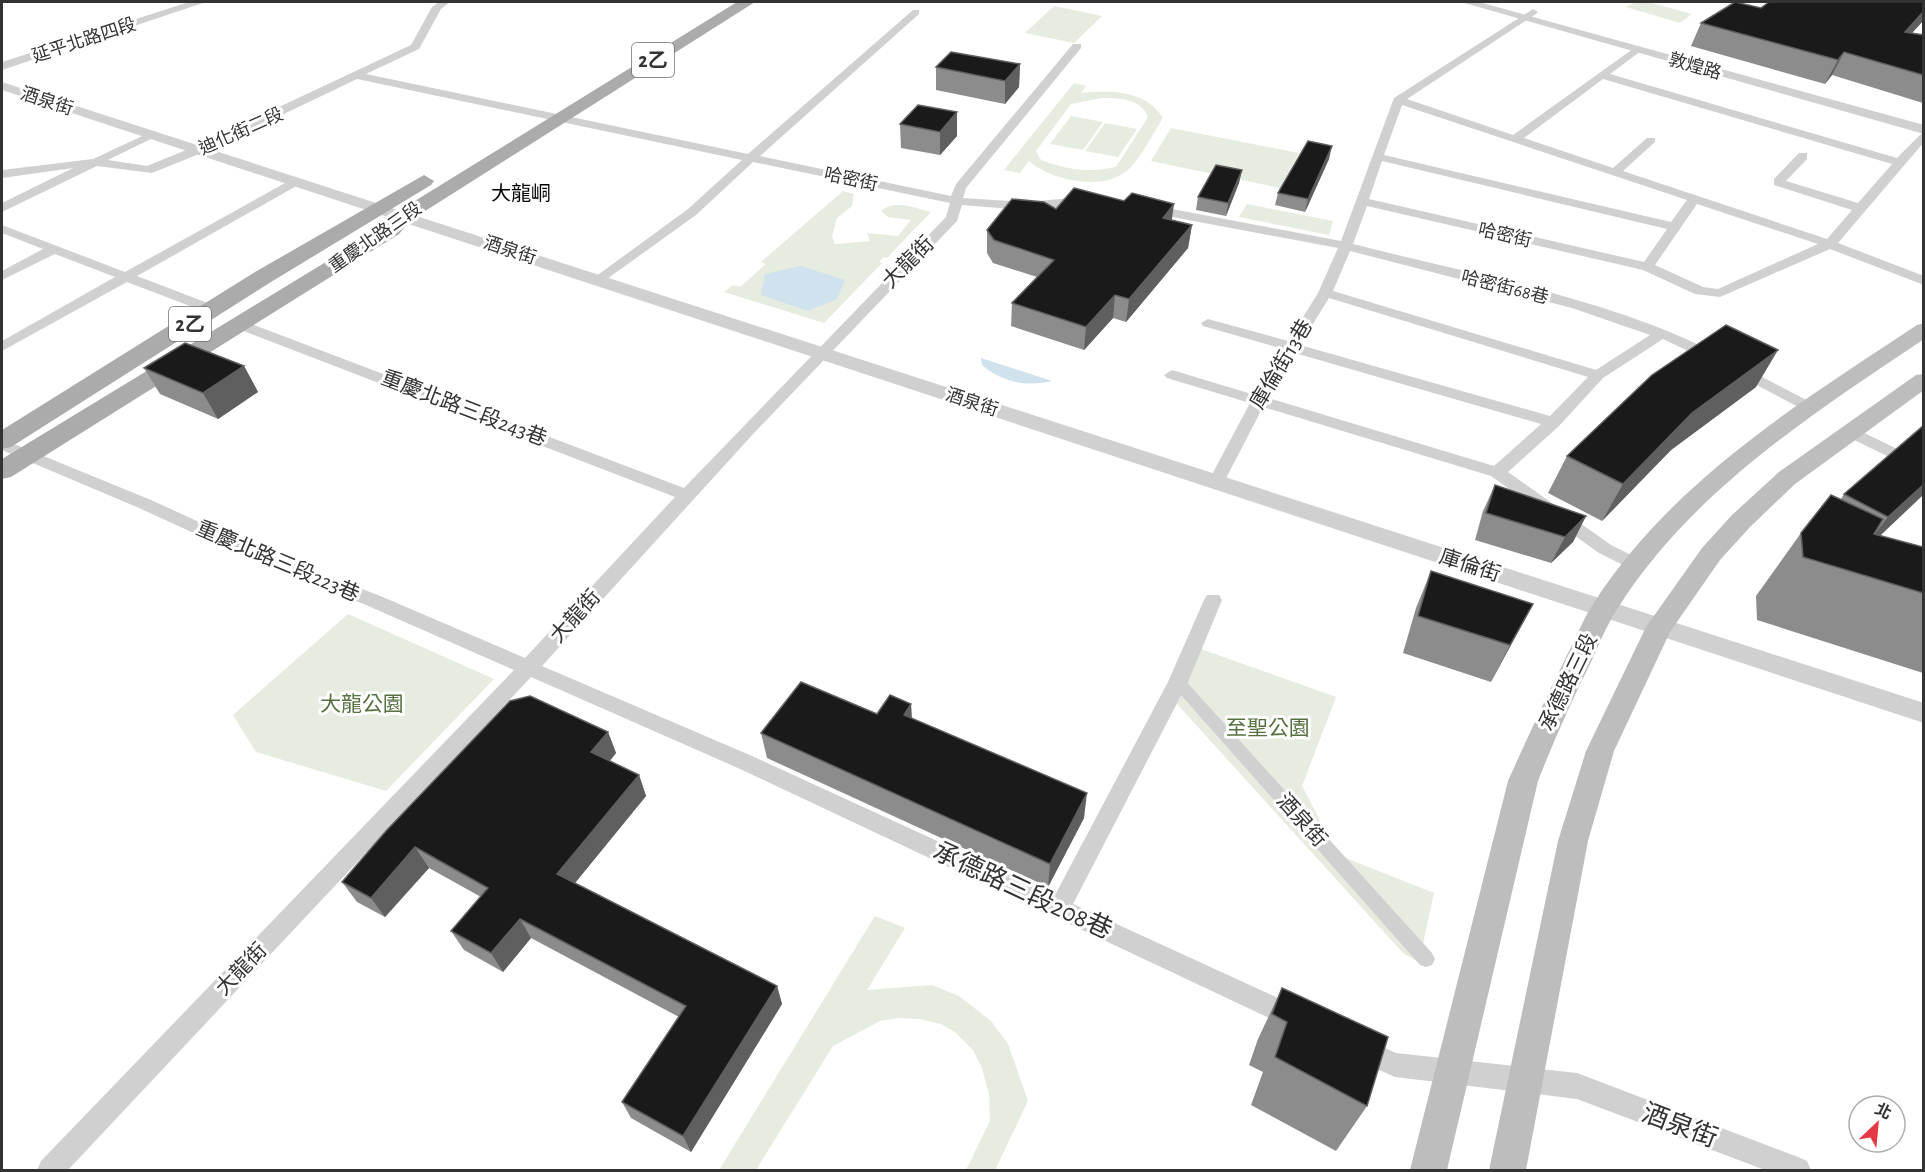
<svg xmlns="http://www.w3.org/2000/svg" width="1925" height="1172" viewBox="0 0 1925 1172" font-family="'Alegreya Sans','Noto Sans TC',sans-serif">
<rect width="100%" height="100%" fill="#fff"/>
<!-- green -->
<g fill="#e6ecdf" fill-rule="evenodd">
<path d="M1636,2H1648L1692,14L1680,23L1626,7Z"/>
<path d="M1054,6L1102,16L1074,43L1025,33Z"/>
<path d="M1074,83L1086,86L1081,93C1111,90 1146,90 1163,118C1152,134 1143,155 1129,169C1106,192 1051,181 1029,161L1020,173L1004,170ZM1101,98C1118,98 1141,98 1148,117L1116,167C1089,173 1067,170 1041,160L1036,151L1071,104Z"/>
<path d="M1071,116L1103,122L1083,150L1050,144Z"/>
<path d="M1105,123L1137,129L1118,157L1085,151Z"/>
<path d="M1171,128L1299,153L1280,188L1151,161Z"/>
<path d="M843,191L854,194L852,206L837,218L832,237L835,244L870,241L867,233L898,236L911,220L888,217L881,211C895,199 915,208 931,212L887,258L884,257L879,262L882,263L824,323L724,292L733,285L740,287L766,264L761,262Z"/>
<path d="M1247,204L1333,221L1329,235L1239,217Z"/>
<path d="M348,614L494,679L386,791L256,752L233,715Z"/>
<path d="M1201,649L1336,697L1302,786L1338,855L1434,893L1419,962L1403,953L1177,704Z"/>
<path d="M875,916L905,928L867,990L932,985L959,996L991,1021L1008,1044L1028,1101L995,1170H966L990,1121L989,1094L982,1068L973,1050L955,1032L941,1024L919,1019L899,1018L880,1021L833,1046L756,1170H719Z"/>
</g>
<!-- water -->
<g fill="#cfe2ee">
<path d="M801,266L845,280L837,299L808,311L761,295L765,274Z"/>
<path d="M981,358L1052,381C1027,387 1001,382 982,365Z"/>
</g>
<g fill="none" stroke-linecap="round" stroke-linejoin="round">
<!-- pedestrian -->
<path fill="#d0d0d0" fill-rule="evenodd" d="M1178,676L1183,678L1432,953L1435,959L1432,965L1426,967L1420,965L1173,686L1171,682L1173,678Z"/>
<!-- minor -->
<g fill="#d0d0d0" fill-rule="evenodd">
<path d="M439,2H450L441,9L419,49L366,74L748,154L913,10H919V14L760,156L951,196L956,184L1073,44H1081V48L966,188L963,198L1025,202L1085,197L1089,198V204L1025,210L962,205L957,221L754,433L542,666L752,756L1055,895L1168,682L1204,600L1207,595H1219L1222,600L1188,682L1073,904L1302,1009L1305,1017L1302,1025L1293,1029L1284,1025L738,768L531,677L68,1170H37L41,1161L514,670L366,605L266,566L139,508L2,450V439L151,500L278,558L378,595L525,658L675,497L236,328V322H246L684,488L946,217L950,203L753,162L696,215L600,284L595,283V277L688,209L742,160L357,79L204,152L152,173L97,166L2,212V203L73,168L2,178V170L93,159L153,131L157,132V136L108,160L147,166L196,146L411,45L432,7Z"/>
<path d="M1533,9L1538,12L1536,14L1407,99L1513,135L1637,46L1641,47V51L1610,74L1897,158L1924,131V142L1838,243L1924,276V285L1830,249L1720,297L1695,294L1643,270L1367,206L1353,244C1470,274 1613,299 1719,355L1721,358L1719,361H1709L1663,339L1603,378L1559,426L1508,472L1611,545L1641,560L1644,565L1641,570L1635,571L1599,553L1491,476L1263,407L1222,486H1210L1208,482L1250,403L1167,378L1164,375L1172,370L1255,395L1283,349L1203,326L1201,323L1208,319L1288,341L1318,293L1338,248L1151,213L1145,209L1151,205L1341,241L1394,98ZM1603,79L1892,164L1858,203L1786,181L1807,159V153H1799L1774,179V185L1852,210L1827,239L1623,171L1655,142V138H1647L1613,168L1524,138ZM1402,105L1687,200L1671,222L1384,155ZM1382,161L1667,229L1644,262L1369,199ZM1697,204L1818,244L1718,289L1703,287L1655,265ZM1350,251L1572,308L1650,335L1596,370L1333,291ZM1329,298L1588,377L1550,416L1300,345ZM1295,353L1541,424L1494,466L1268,398Z"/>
<path d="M296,177L302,181L300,184L137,276L218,307V313H208L127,282L2,351V341L115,277L55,254L2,280V271L43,249L2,233V225L125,272Z"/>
<path d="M1739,365L1814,404L1817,407L1814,410H1804L1734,373L1732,370Z"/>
<path d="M1852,427L1924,462V474L1846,436L1844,432L1846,428Z"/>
<path d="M1359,1036L1396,1053L1577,1073L1798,1157L1807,1161L1811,1170H1765L1577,1099L1395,1077L1350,1057L1347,1048L1350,1039Z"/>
</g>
<!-- tertiary -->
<g fill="#d0d0d0" fill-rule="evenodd">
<path d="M189,2H206L2,70V62Z"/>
<path d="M1461,2H1479L1924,125V134Z"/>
<path d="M2,82L1924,703V723L2,90Z"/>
</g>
<!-- secondary -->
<g fill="#bdbdbd" fill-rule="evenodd">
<path d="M1924,323V339C1810,416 1690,492 1616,611C1606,627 1599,644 1592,660C1572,700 1554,740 1538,781L1447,1170H1410L1508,781C1527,738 1547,696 1568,653C1577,636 1584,617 1595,601C1674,480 1799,403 1917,325Z"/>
<path d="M1924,374V390L1795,484L1750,527L1720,560L1670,632L1614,751L1588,841L1526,1170H1489L1558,841L1586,751L1646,627L1702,548L1732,515L1779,472L1916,375Z"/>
</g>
<!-- primary -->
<g fill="#ababab" fill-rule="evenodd">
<path d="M737,2H755L411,220L399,234L11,477L2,479V459L385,226L397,212Z"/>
<path d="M424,175L434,181L431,185L271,282L11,447L2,449V430L255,272Z"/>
</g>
</g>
<!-- wall -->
<g fill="#8c8c8c">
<path d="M1761,8L1922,22L1912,33L1923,35V103L1832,75L1825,84L1691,46L1701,23Z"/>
<path d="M1020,64L1019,87L1005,104L936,90V67Z"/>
<path d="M957,112V136L940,155L901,148L900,124Z"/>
<path d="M1329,159L1305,212L1275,205L1278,193Z"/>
<path d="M1242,170L1239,183L1226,216L1196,210L1198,197Z"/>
<path d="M1172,220L1192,225L1188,248L1126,322L1113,318L1084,350L1011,326L1012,303L1037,277L993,263L987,253V230Z"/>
<path d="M244,366L258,392L218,419L160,394L144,368Z"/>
<path d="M1756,387L1671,450L1602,521L1548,493L1567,456Z"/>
<path d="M1495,485L1586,516L1573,542L1551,563L1475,540L1483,511Z"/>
<path d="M1844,494L1923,495L1880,536L1923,547V673L1757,620L1756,596L1801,533L1841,499Z"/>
<path d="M1431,571L1533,604L1491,682L1403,653L1416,608Z"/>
<path d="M911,704L912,718L1084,818L1048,887L767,758L761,733L877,714Z"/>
<path d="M608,732L616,753L610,761L639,775L646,796L575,883L777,986L782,1004L691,1152L631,1118L622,1102L679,1017L531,938L503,972L464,950L451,931L481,897L429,868L385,917L357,902L342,882Z"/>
<path d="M1282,988L1367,1106L1336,1151L1251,1105L1263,1072L1249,1065L1258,1039Z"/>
</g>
<!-- shaded-wall -->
<g fill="#5f5f5f">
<path d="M1923,12V20L1922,22L1892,55L1905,32Z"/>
<path d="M1844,52L1832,75L1825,84L1838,60Z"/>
<path d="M1020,64L1019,87L1005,104V81Z"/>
<path d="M957,112V136L940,155V132Z"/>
<path d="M1332,146L1329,159L1305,212L1308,199Z"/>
<path d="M1242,170L1239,183L1226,216L1228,203Z"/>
<path d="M1174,204L1171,226L1163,218Z"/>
<path d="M1192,225L1188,248L1126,322L1129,299Z"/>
<path d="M1115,295L1113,318L1084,350L1086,327Z"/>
<path d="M1778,350L1756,387L1671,450L1602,521L1623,484L1692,413Z"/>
<path d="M244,366L258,392L218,419L203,393Z"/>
<path d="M1923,485V495L1857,557L1888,517Z"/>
<path d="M1586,516L1573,542L1551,563L1565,537Z"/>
<path d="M1533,604L1513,641L1491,682L1510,645Z"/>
<path d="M911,704L912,729L904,715Z"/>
<path d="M608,732L616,753L599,773L591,752Z"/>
<path d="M639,775L646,796L566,894L557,874Z"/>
<path d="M1087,793L1084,818L1048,887L1050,864Z"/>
<path d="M415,847L429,868L385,917L371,898Z"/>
<path d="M520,919L531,938L503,972L491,953Z"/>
<path d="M777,986L782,1004L691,1152L683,1136Z"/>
</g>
<!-- building -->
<g fill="#1a1a1a" stroke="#5f5f5f" stroke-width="1.5">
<path d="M1735,2L1761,8L1769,2H1923V12L1905,32L1923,35V75L1844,52L1838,60L1701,23Z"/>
<path d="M951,52L1020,64L1005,81L936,67Z"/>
<path d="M918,105L957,112L940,132L900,124Z"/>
<path d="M1308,141L1332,146L1308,199L1278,193Z"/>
<path d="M1216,165L1242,170L1228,203L1198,197Z"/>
<path d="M1074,188L1124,201L1132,193L1174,204L1163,218L1192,225L1129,299L1115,295L1086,327L1012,303L1054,260L994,240L987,230L1012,199L1044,202L1056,209Z"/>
<path d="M1726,325L1778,350L1692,413L1623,484L1567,456L1652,375Z"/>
<path d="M185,343L244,366L203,393L144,368Z"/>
<path d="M1923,426V485L1888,517L1844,494Z"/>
<path d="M1495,485L1586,516L1565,537L1486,513Z"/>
<path d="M1831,495L1883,519L1874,534L1923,547V593L1803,557L1801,533Z"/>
<path d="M1431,571L1533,604L1510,645L1418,616Z"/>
<path d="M801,682L877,714L890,695L911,704L904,715L1087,793L1050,864L761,733Z"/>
<path d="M530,696L608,732L591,752L639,775L557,874L777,986L683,1136L622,1102L686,1006L520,919L491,953L451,931L488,888L415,847L371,898L342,882L386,831L510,701Z"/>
<path d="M1282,988L1388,1037L1367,1106L1275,1057L1287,1022L1272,1014Z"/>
</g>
<g text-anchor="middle" stroke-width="6" stroke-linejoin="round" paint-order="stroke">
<!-- far-street labels -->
<g font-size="18" fill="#333" stroke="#fff">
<text transform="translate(84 40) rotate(-18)" y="6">延平北路四段</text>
<text transform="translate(1695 66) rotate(16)" y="6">敦煌路</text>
<text transform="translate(47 101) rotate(18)" y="6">酒泉街</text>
<text transform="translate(241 131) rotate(-24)" y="6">迪化街二段</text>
<text transform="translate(851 179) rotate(12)" y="6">哈密街</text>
<text transform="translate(1505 235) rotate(13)" y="6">哈密街</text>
<text transform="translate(375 237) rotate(-35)" y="6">重慶北路三段</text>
<text transform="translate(510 250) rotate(18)" y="6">酒泉街</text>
<text transform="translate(1505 287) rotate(14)" y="6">哈密街68巷</text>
<text transform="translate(972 402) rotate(18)" y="6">酒泉街</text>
</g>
<!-- shield labels -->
<g fill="#fff" stroke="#707070" stroke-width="1.5">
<rect x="632" y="43" width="42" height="34" rx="4.5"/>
<rect x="169" y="307" width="42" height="34" rx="4.5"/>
</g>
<g font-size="20" font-weight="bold" fill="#333">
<text x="653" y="67">2乙</text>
<text x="190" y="331">2乙</text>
</g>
<!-- far-quarter labels -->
<g font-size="20" fill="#000" stroke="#fff">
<text x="521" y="200">大龍峒</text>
</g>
<!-- street labels -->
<g font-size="21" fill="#333" stroke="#fff">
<text transform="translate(908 262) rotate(-45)" y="7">大龍街</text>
<text transform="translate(1281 364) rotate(-59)" y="7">庫倫街13巷</text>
<text transform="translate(464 408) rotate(21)" y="7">重慶北路三段243巷</text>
<text transform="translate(278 561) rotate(23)" y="7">重慶北路三段223巷</text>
<text transform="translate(1470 565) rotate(18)" y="7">庫倫街</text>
<text transform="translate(575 616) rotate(-48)" y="7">大龍街</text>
<text transform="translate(1568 682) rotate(-64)" y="7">承德路三段</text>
<text transform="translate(1302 820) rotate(48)" y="7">酒泉街</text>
<text transform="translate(241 969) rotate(-46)" y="7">大龍街</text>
</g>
<!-- park labels -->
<g font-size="21" fill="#56703f" stroke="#fff">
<text x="362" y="711">大龍公園</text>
<text x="1268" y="735">至聖公園</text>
</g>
<!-- near-street labels -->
<g font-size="26" fill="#333" stroke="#fff">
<text transform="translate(1023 890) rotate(25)" y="9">承德路三段208巷</text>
<text transform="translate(1680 1125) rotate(21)" y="9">酒泉街</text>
</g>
</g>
<!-- border -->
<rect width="1925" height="1172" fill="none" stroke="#333333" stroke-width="6"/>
<!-- north arrow -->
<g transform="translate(1877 1124) rotate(26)"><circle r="28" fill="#ffffff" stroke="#adadad" stroke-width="1.5"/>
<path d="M0-4.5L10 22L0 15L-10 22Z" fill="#e63946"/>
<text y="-9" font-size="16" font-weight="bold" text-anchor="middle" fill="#333333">北</text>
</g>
</svg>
